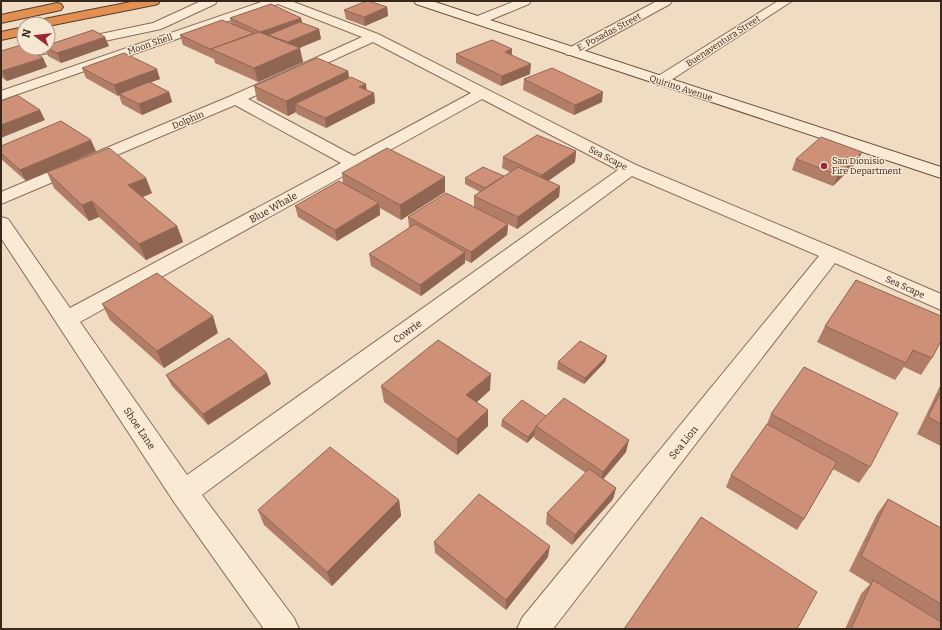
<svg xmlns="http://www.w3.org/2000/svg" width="942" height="630" viewBox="0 0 942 630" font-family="Bitter,serif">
<rect width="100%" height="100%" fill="#efdcc2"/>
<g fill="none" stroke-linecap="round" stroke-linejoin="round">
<!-- street casing -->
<g stroke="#896d59" stroke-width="2">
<g id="street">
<path d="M201,1H217L215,4L161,29L1,63V55L34,48H48V45L153,23Z"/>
<path d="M264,1H291L378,34L636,165L839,250L941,294V310L835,263L553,629H517L522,618L819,256L632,176L202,495L294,618L299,629H264L174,502L1,238V217L8,219L70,308L341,163L235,105L1,204V192L231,96L362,37L278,4L1,100V91ZM373,42L471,93L354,156L248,99ZM482,99L618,170L187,475L80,322Z"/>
<path d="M515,1H531L529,4L483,23H475L473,20L475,17Z"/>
<path d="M657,1H672L670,4L577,55H567L565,52L567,49Z"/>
<path d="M778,1H792L665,84L660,85L655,84L653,81L655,78Z"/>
</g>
</g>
<!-- secondary casing -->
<g stroke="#6b4e3c" stroke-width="2">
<path id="secondary" d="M414,1H432L941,167V178L416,4Z"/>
</g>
<!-- highway casing -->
<g stroke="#563b2d" stroke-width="2">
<g id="highway">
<path d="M136,1H160L158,4L154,5L48,26V24H33L35,21L39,20Z"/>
<path d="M57,3L61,4L63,7L61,10L1,23V15Z"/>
<path d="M24,27V35L1,40V32Z"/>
</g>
</g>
<!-- street -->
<use href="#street" fill="#f9ead5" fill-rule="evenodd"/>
<!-- secondary -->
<use href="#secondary" fill="#f9ead5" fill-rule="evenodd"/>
<!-- highway -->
<use href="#highway" fill="#e09051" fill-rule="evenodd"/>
</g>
<!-- wall -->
<g fill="#b17d66">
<path d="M387,7L388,16L365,26L346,19L344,10Z"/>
<path d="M230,18H301L302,23L319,29L321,39L299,48L303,62L258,82L215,63L214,59L183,45L180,35L231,24Z"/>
<path d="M109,46L61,63L48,56L45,48Z"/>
<path d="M512,49V55L530,74L501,86L456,63V54Z"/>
<path d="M1,51L43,58L47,67L7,81L1,77Z"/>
<path d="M82,68L160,79L150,82L169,92L172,102L142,115L122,104L119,95L118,96L86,78Z"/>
<path d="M348,71L349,78L366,90L374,93L375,103L326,128L297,114L296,112L288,116L257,100L254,86Z"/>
<path d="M524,79L602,102L574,115L523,90Z"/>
<path d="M1,146L96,151L26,181L1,159Z"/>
<path d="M576,151L575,162L548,181L560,186L559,197L517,229L508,224L507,235L471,263L465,260V263L421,296L371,266L369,254L409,228L408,217L474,207V196L480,192L465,184V178L504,176L510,172L502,168L503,157Z"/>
<path d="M862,152L857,162L833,186L792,170L796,159Z"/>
<path d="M47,172L152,193L142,197L177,226L183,242L146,260L99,217L89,221L54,188Z"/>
<path d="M342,173L445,177V192L401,220L380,208V215L337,241L298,217L295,206L343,183Z"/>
<path d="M856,280L932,358L921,375L904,367L895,380L817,342L825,326Z"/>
<path d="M102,304L218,333L164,368L110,320Z"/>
<path d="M607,356L605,362L584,384L557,369L558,362Z"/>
<path d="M166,375L271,384L208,425L172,386Z"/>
<path d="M941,384V446L917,434Z"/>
<path d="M381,386L490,390L477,402L488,410V426L457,455L384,402Z"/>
<path d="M771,414L870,467L859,483L833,469L804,519L797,530L726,487L731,475L767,424Z"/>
<path d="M546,416L626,452L603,479L616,488L613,499L572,545L546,524L547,513L586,473L534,438L535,435L527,443L501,426L502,420Z"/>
<path d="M888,499L941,528V629H845L861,594L870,584L849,571L877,514Z"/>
<path d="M399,500L401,516L332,586L264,525L258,510Z"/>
<path d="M434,542L548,557L506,610L435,553Z"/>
</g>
<!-- shaded-wall -->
<g fill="#906653">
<path d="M387,7L388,16L365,26L364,17Z"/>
<path d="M301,18L303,27L268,35L269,39L260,32Z"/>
<path d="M319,29L321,39L290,52L288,42Z"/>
<path d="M105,37L109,46L61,63L57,53Z"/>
<path d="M300,48L303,62L258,82L254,68Z"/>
<path d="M512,49L511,59L505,52Z"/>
<path d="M43,58L47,67L7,81L2,71Z"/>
<path d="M531,64L530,74L501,86L502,76Z"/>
<path d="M157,69L160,79L120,94H119V95L118,96L114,85Z"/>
<path d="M348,71L350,86L295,104L296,112L288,116L286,101Z"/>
<path d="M366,84L367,94L359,87Z"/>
<path d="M169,92L172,102L142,115L139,104Z"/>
<path d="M603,92L602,102L574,115L575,105Z"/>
<path d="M374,93L375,103L326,128L325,118Z"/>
<path d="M40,110L45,120L1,138V125Z"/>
<path d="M91,140L96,151L26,181L20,170Z"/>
<path d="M576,151L575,162L541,186L542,175Z"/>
<path d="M862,152L857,162L833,186L838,175Z"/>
<path d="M445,177V192L401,220L400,205Z"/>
<path d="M146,178L152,193L134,201L128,185Z"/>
<path d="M560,186L559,197L517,229L518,217Z"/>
<path d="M92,201L99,217L89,221L82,205Z"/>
<path d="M379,203L380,215L337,241L335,230Z"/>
<path d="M508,224L507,235L471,263V252Z"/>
<path d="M177,226L183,242L146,260L139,244Z"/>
<path d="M465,252V263L421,296L420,285Z"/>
<path d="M213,316L218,333L164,368L157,351Z"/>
<path d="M607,356L605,362L584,384L585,378Z"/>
<path d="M267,373L271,384L208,425L203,414Z"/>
<path d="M491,374L490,390L466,412V395Z"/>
<path d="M488,410V426L457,455V439Z"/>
<path d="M535,429V435L527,443L528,437Z"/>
<path d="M629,440L626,452L600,483L603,472Z"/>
<path d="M616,488L613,499L572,545L575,535Z"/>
<path d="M399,500L401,516L332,586L327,572Z"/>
<path d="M550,546L548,557L506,610V600Z"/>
</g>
<!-- building -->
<g fill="#ce9177" stroke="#906653">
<path d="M367,1H369L387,7L364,17L344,10Z"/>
<path d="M271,4L301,18L260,32L230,18Z"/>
<path d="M222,20L254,33L211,49L212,50L180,35Z"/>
<path d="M300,22L319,29L288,42L268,35Z"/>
<path d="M93,30L105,37L57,53L47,48H48V45Z"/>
<path d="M259,32L300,48L254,68L211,49Z"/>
<path d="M492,40L512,49L505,52L531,64L502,76L456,54Z"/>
<path d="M21,45L24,46V48H27L43,58L2,71H1V51Z"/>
<path d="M124,53L157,69L114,85L82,68Z"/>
<path d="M317,58L348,71L286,101L254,86Z"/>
<path d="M552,68L603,92L575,105L524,79Z"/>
<path d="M351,77L366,84L359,87L374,93L325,118L295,104Z"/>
<path d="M149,82L169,92L139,104L119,94Z"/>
<path d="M17,95L40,110L1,125V101Z"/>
<path d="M61,121L91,140L20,170L1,153V146Z"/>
<path d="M537,135L576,151L542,175L503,157Z"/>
<path d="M821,137L862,152L838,175L796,159Z"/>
<path d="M109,148L146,178L128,185L177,226L139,244L92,201L82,205L47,172Z"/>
<path d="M387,148L445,177L400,205L342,173Z"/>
<path d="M483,167L504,176L485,188L465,178Z"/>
<path d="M518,167L560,186L518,217L474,196Z"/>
<path d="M339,181L379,203L335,230L295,206Z"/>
<path d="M446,193L508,224L471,252L408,217Z"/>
<path d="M415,224L465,252L420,285L369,254Z"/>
<path d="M157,273L213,316L157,351L102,304Z"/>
<path d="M856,280L941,316V341L932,358L913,350L906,363L825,326Z"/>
<path d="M229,338L267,373L203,414L166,375Z"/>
<path d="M438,340L491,374L466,395L488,410L457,439L381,386Z"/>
<path d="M580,341L607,356L585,378L558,362Z"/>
<path d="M804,367L898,413L870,467L771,414Z"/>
<path d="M941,391V424L928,417Z"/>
<path d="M564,398L629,440L603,472L536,426Z"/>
<path d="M522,400L546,416L536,426L535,429L528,437L502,420Z"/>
<path d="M767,424L837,462L804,519L731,475Z"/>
<path d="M330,447L399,500L327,572L258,510Z"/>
<path d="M589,469L616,488L575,535L547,513Z"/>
<path d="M479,494L550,546L506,600L434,542Z"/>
<path d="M888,499L941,528V604L861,556Z"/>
<path d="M701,517L817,592L797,629H624Z"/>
<path d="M873,580L941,622V629H851Z"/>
</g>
<!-- markers -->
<circle fill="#992836" stroke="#f6e7d2" stroke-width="1.5" cx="824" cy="166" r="4"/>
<g text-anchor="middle" stroke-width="3" stroke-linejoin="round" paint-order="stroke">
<!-- far-street labels -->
<g font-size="9" fill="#38271d" stroke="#f6e7d2">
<text transform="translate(609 32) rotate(-28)" y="3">E. Posadas Street</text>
<text transform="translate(723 41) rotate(-33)" y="3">Buenaventura Street</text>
<text transform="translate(150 44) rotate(-19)" y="3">Moon Shell</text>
<text transform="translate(681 88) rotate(18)" y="3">Quirino Avenue</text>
<text transform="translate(188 120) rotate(-23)" y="3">Dolphin</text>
<text transform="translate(608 158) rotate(27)" y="3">Sea Scape</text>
<text transform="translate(905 287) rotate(24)" y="3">Sea Scape</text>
</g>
<!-- far-poi labels -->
<g font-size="9" fill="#38271d" stroke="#f6e7d2" text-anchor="start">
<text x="832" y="164">San Dionisio<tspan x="832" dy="10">Fire Department</tspan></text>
</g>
<!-- street labels -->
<g font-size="10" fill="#38271d" stroke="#f6e7d2">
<text transform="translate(273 207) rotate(-29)" y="4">Blue Whale</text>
<text transform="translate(407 331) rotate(-36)" y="4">Cowrie</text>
<text transform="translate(140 428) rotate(56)" y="4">Shoe Lane</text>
<text transform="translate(683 442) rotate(-51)" y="4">Sea Lion</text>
</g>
</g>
<!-- border -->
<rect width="942" height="630" fill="none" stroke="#38271d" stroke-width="4"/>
<!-- north arrow -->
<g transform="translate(36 36) rotate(285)"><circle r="19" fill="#f6e7d2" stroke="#aa9a8a"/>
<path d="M0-3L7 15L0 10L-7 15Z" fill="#992836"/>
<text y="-6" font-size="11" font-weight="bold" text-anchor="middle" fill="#38271d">N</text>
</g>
</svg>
